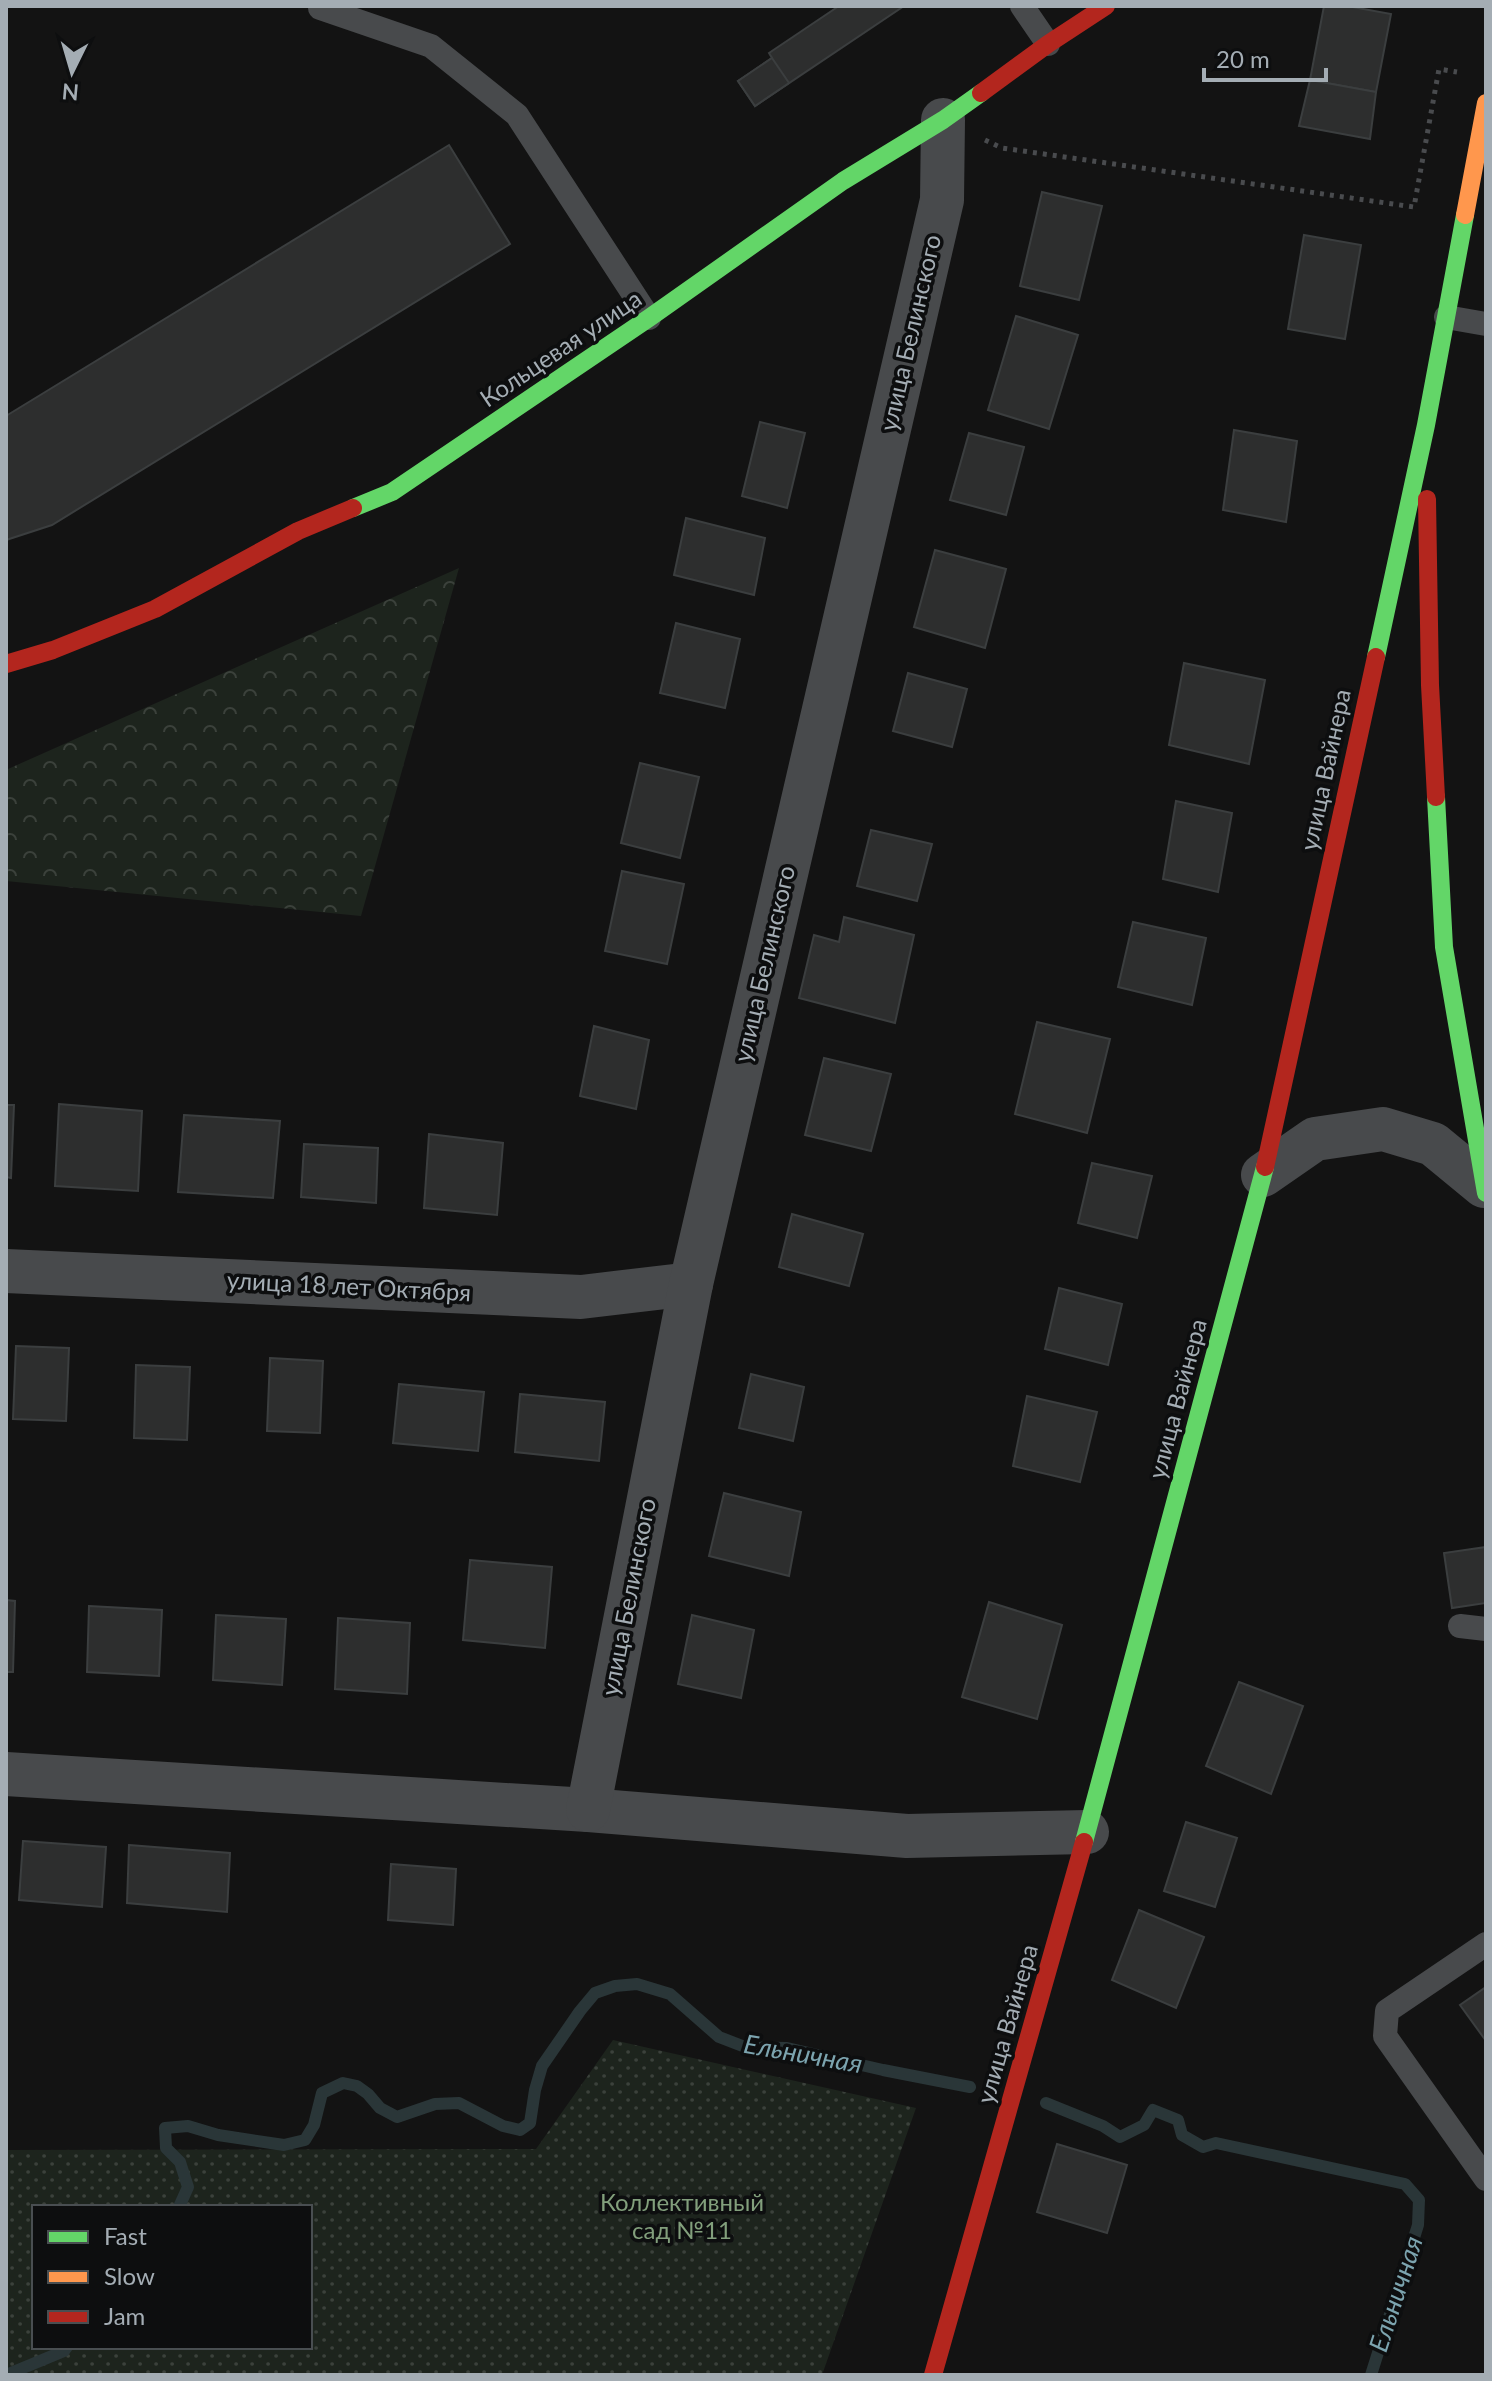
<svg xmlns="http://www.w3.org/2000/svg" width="1492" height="2381" viewBox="0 0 1492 2381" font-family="Lato,sans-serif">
<defs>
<pattern id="green-dots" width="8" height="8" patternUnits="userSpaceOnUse" patternTransform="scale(2)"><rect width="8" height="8" fill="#1d241d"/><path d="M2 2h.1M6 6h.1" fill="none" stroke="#3b413b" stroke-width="1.8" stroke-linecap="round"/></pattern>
<pattern id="forest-crowns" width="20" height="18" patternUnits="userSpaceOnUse" patternTransform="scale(2)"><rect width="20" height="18" fill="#1d241d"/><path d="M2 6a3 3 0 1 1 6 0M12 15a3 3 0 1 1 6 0" fill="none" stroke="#3b413b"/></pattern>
</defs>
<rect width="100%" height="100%" fill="#131313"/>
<!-- green -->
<path fill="url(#green-dots)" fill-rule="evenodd" d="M613,2040L916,2108L822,2375H6V2150L536,2149ZM34,2207H310V2347H34Z"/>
<!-- forest -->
<path fill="url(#forest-crowns)" d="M459,568L361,916L6,881L8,769Z"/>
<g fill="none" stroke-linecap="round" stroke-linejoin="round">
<!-- stream -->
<g stroke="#2a3638" stroke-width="12">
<path d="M1046,2103L1103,2126L1120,2137L1144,2125L1153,2110L1178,2120L1182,2135L1203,2147L1216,2143L1405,2184L1419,2200L1418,2225L1371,2375"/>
<path d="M179,2207L188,2187L180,2162L166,2148L165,2128L188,2126L218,2135L284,2145L305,2140L314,2125L322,2093L343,2083L357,2086L368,2094L380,2108L397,2117L435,2104L459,2103L503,2126L520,2130L530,2123L535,2090L542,2066L580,2011L595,1993L615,1986L637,1984L670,1994L719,2037L745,2047L787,2048L883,2070L970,2087"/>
<path d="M6,2375L64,2351L67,2347"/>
</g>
</g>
<!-- building -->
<g fill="#2d2e2e" stroke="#3b3e3f" stroke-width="2">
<path d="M839,6H904L755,106L738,81L772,58L769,53Z"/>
<path d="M1324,6H1347L1391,14L1376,92L1310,80Z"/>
<path d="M772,58L789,83L755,106L738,81Z"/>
<path d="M1310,80L1376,92L1370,139L1299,126Z"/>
<path d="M449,145L510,244L52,525L6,540V416Z"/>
<path d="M1042,192L1102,206L1079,300L1020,286Z"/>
<path d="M1304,235L1361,245L1345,339L1288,329Z"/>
<path d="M1016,316L1078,335L1049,429L988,410Z"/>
<path d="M760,422L805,433L787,508L742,496Z"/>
<path d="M1234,430L1297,441L1286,522L1223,510Z"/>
<path d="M969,433L1024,447L1006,515L950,500Z"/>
<path d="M686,518L765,538L754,595L674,575Z"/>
<path d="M935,550L1006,569L985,648L914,627Z"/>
<path d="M676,623L740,639L725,708L660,693Z"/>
<path d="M1184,663L1265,680L1249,764L1169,745Z"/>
<path d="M908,673L967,689L952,747L893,731Z"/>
<path d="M640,763L699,777L680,858L621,843Z"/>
<path d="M1176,801L1232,813L1218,892L1163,879Z"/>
<path d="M871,830L932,844L917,901L857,886Z"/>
<path d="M622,871L684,884L667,964L605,951Z"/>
<path d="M844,917L914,935L895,1023L799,998L814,935L839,942Z"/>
<path d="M1133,922L1206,938L1192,1005L1118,987Z"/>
<path d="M1037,1022L1110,1039L1087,1133L1015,1114Z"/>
<path d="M594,1026L649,1040L636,1109L580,1096Z"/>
<path d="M824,1058L891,1074L871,1151L805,1135Z"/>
<path d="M59,1104L142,1111L138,1191L55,1186Z"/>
<path d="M6,1105H14L11,1178L6,1177Z"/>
<path d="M184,1115L280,1121L273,1198L178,1192Z"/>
<path d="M429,1134L503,1143L497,1215L424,1208Z"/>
<path d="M304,1144L378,1148L376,1203L301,1197Z"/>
<path d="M1092,1163L1152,1176L1137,1238L1078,1223Z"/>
<path d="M792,1214L863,1234L849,1286L779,1267Z"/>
<path d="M1059,1288L1122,1304L1108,1365L1045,1349Z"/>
<path d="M16,1346L69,1348L66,1421L13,1419Z"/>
<path d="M270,1358L323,1361L320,1433L267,1431Z"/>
<path d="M136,1365L190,1367L187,1440L134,1438Z"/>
<path d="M751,1374L804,1387L793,1441L739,1428Z"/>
<path d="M399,1384L484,1392L478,1451L393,1443Z"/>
<path d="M520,1394L605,1402L599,1461L515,1452Z"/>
<path d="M1027,1396L1097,1412L1080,1482L1013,1466Z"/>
<path d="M724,1493L801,1512L789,1576L709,1556Z"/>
<path d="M1486,1547V1603L1452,1608L1444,1553Z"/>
<path d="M470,1560L552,1567L545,1648L463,1640Z"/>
<path d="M6,1600L15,1601L13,1672H6Z"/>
<path d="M989,1602L1062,1625L1037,1719L962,1697Z"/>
<path d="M89,1606L162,1610L159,1676L87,1672Z"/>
<path d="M216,1615L286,1619L282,1685L213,1680Z"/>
<path d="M692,1615L754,1630L741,1698L678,1684Z"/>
<path d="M338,1618L410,1623L407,1694L335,1689Z"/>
<path d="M1239,1682L1303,1706L1271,1794L1206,1766Z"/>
<path d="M1186,1822L1237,1838L1215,1907L1164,1891Z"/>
<path d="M23,1841L106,1847L102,1907L19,1900Z"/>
<path d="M129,1845L230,1853L227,1912L127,1903Z"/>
<path d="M391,1864L456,1869L453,1925L388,1920Z"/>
<path d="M1139,1910L1204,1937L1176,2008L1112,1980Z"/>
<path d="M1486,1987V2041L1460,2005Z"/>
<path d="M1057,2144L1127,2165L1107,2233L1037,2212Z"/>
</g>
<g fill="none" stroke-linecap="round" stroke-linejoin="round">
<!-- path -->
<path stroke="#494b4e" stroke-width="5" stroke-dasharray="4 6" stroke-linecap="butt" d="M985,140L1002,148L1414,207L1439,69L1457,72"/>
<!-- lane -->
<g stroke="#484a4c" stroke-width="24">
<path d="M320,6V8L431,46L517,115L649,318"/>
<path d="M1022,6L1048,44"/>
<path d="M1446,317L1486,324"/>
<path d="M1460,1626L1486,1629"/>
<path d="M1486,1944L1387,2011L1385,2036L1486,2179"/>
</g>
<!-- street -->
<g stroke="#484a4c" stroke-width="44">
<path d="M1263,1175L1315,1139L1383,1129L1433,1144L1484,1186"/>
<path d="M6,1271L581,1297L691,1284"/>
<path d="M6,1774L588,1810L907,1836L1087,1832"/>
<path d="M588,1810L691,1284L942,200L943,120"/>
</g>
<!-- fast -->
<g stroke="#63d668" stroke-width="18">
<path d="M353,508L392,492L649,318L843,181L943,120L981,93"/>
<path d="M1376,657L1426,425L1465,215"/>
<path d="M1436,797L1444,947L1486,1193"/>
<path d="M1084,1842L1265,1167"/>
</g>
<!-- slow -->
<path stroke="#ff974d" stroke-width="18" d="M1465,215L1486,103"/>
<!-- jam -->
<g stroke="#b3261e" stroke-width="18">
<path d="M981,93L1048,44L1106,6"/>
<path d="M1427,499L1430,685L1436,797"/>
<path d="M6,664L53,650L155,609L298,531L353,508"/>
<path d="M1265,1167L1376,657"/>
<path d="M933,2375L1084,1842"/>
</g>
</g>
<g text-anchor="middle" stroke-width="7" stroke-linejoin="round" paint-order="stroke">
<!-- street labels -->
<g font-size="24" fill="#a4adb4" stroke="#0d0e0f">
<text transform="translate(911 333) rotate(-77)" y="8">улица Белинского</text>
<text transform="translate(561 349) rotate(-34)" y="8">Кольцевая улица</text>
<text transform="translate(1326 770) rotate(-78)" y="8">улица Вайнера</text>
<text transform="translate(765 964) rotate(-77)" y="8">улица Белинского</text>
<text transform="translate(349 1287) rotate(3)" y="8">улица 18 лет Октября</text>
<text transform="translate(1178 1399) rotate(-75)" y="8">улица Вайнера</text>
<text transform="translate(629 1597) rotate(-79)" y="8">улица Белинского</text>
<text transform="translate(1008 2024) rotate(-74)" y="8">улица Вайнера</text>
</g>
<!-- park labels -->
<g font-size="24" fill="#829f7c" stroke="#0d0e0f">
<text x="682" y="2211">Коллективный<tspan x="682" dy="28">сад №11</tspan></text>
</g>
<!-- water labels -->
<g font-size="26" font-style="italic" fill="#7ca4af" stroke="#0d0e0f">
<text transform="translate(803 2054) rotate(10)" y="9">Ельничная</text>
<text transform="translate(1396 2294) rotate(-72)" y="9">Ельничная</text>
</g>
</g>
<!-- border -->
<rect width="1492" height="2381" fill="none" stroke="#a4adb4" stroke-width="16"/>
<!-- legend -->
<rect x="32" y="2205" width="280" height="144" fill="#0d0e0f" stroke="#494e51" stroke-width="2"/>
<rect x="48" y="2231" width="40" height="12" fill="#63d668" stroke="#494e51" stroke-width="2"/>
<text x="104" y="2245" font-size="24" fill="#a4adb4">Fast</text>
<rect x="48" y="2271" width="40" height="12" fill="#ff974d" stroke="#494e51" stroke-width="2"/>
<text x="104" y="2285" font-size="24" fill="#a4adb4">Slow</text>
<rect x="48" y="2311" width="40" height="12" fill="#b3261e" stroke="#494e51" stroke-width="2"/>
<text x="104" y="2325" font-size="24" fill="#a4adb4">Jam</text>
<!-- north arrow -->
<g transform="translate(72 72) rotate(185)" stroke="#0d0e0f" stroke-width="6" paint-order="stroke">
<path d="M0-6L14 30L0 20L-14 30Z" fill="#a4adb4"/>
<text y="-12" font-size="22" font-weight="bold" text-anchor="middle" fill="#a4adb4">N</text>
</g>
<!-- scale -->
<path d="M1204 68v12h122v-12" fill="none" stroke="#a4adb4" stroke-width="4"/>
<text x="1216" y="68" font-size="24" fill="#a4adb4" stroke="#0d0e0f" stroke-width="6" paint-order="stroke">20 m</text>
</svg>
